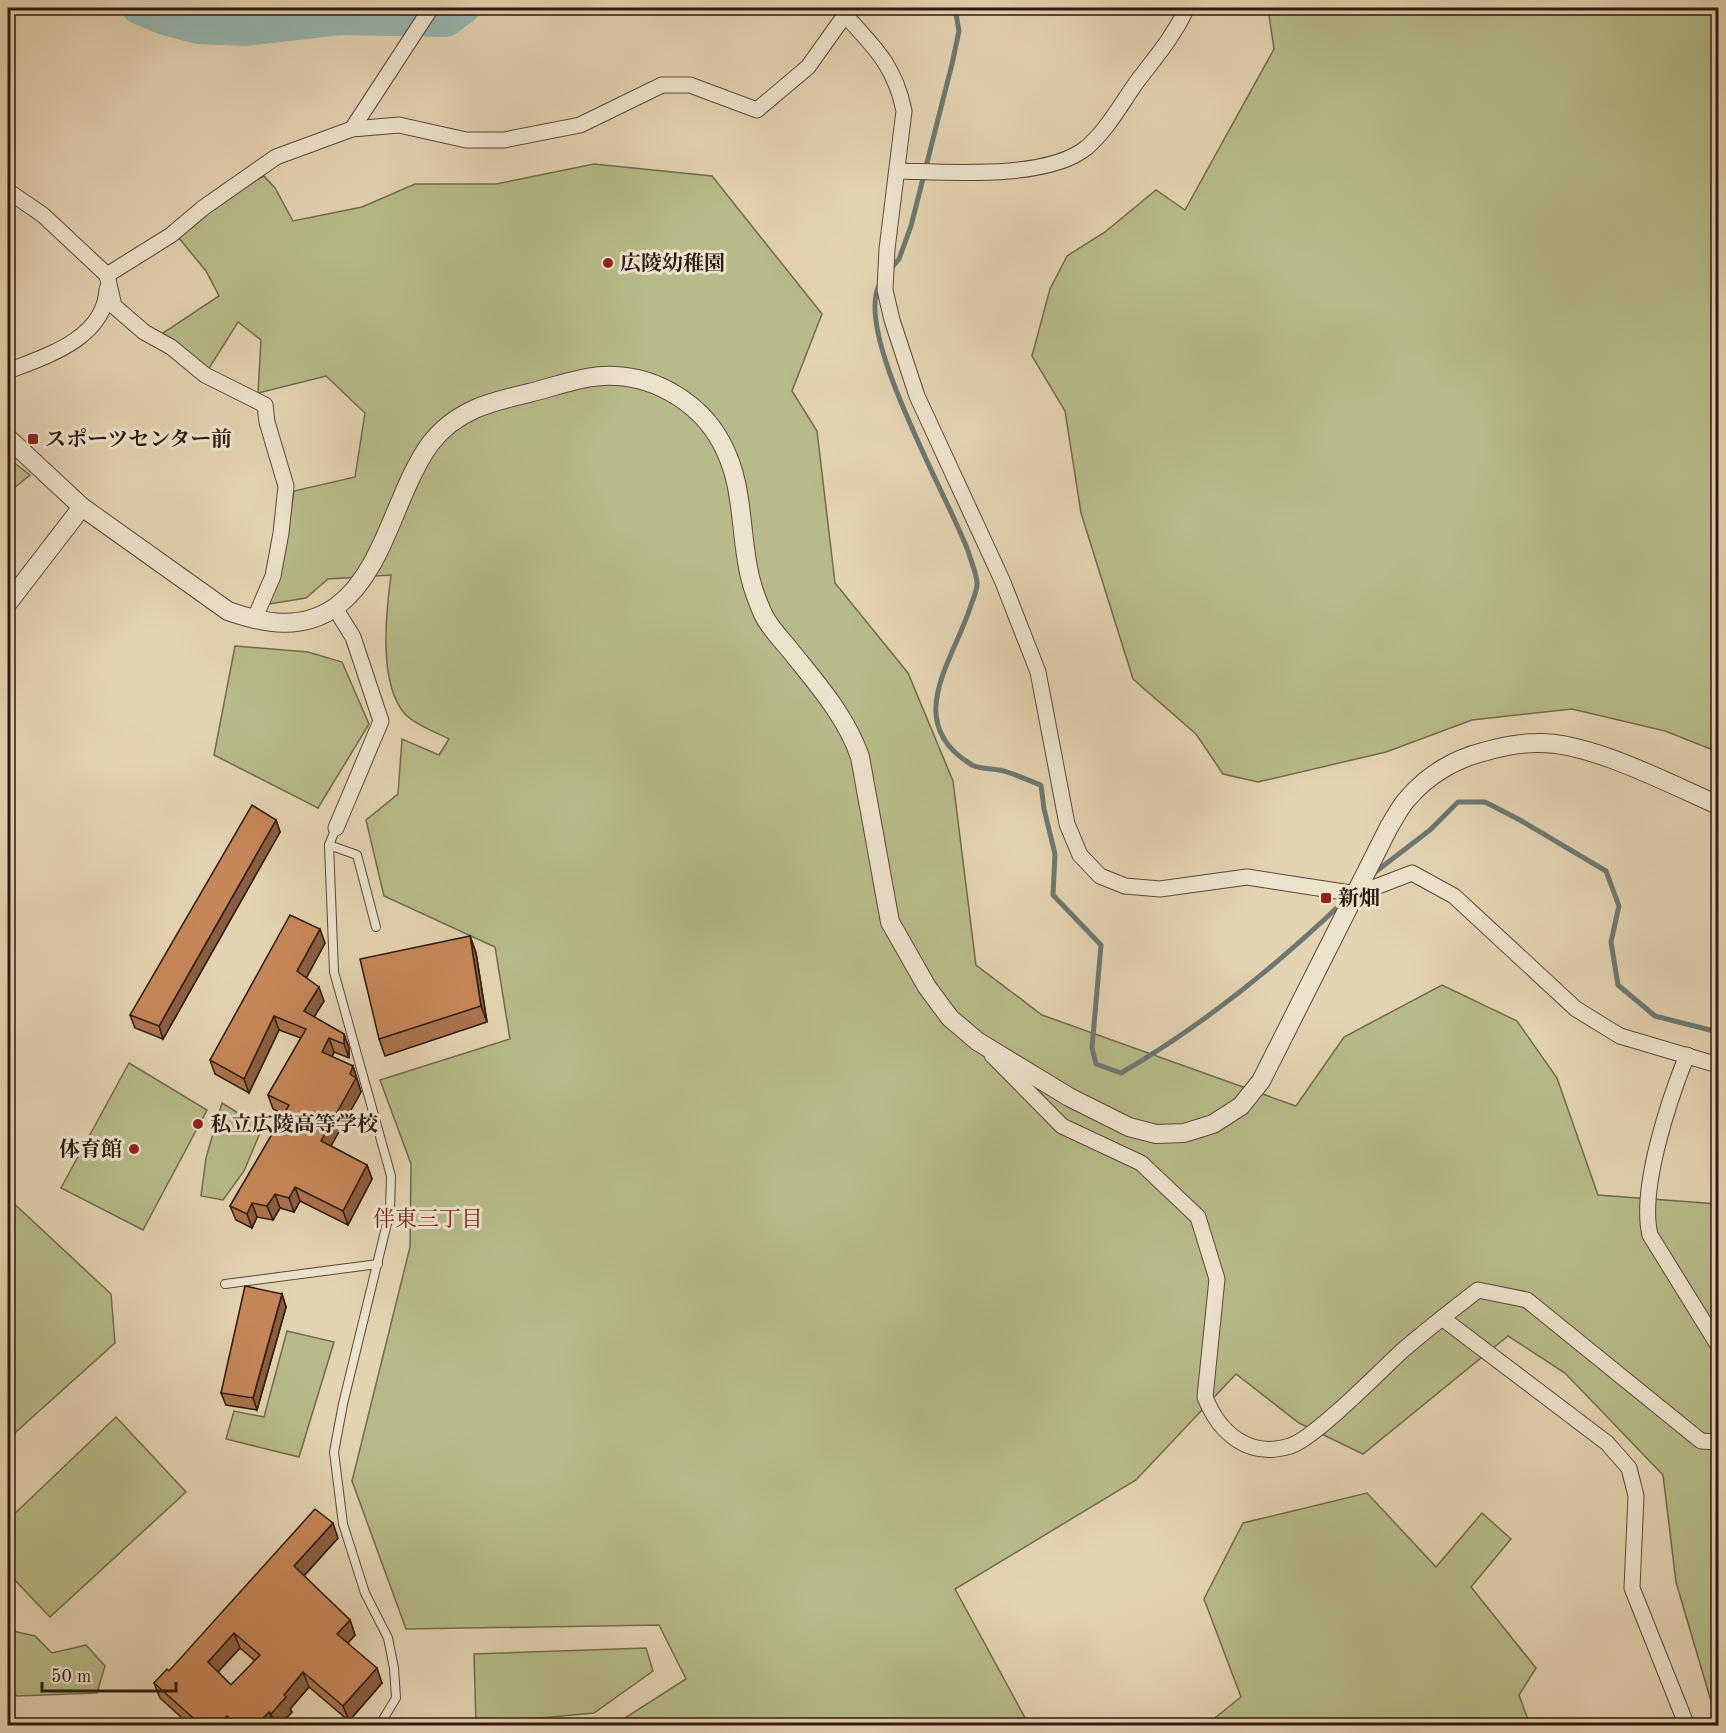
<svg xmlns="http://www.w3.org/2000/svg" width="1726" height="1733" viewBox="0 0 1726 1733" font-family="'Old Standard TT','Noto Serif JP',serif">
<rect width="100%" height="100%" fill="#e4d3b1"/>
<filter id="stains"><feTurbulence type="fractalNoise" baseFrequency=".00333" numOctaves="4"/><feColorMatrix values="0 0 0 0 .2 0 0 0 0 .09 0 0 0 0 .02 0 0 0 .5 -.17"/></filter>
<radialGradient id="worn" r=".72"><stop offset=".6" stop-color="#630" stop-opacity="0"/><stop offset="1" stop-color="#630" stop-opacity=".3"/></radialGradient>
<!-- green -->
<g fill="#b7bb89" stroke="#726a4d" stroke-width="1.5">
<path d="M1268,8H1718V752L1665,731L1572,709L1472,720L1386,752L1258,782L1223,774L1196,734L1133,679L1081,513L1065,411L1032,356L1050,289L1067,256L1105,232L1156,190L1185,210L1274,49Z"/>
<path d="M594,164L712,176L822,314L792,391L817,431L835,583L908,673L953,781L976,965L1042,1015L1296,1106L1344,1037L1442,985L1517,1021L1557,1078L1598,1195L1718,1204V1725L1676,1582L1663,1475L1565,1373L1508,1336L1363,1454L1299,1423L1236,1374L1136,1480L955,1589L1029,1725H614L686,1679L659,1625L406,1629L352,1481L410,1247L411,1164L380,1080L510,1039L495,947L384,896L366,820L398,794L402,739L439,755L449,739C436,732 415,725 405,714C378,683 386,613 391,575L328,579L306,598L269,604L283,563L294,491L355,477L365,413L326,376L258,393L261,340L238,322L208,370L163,333L219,296L206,271L179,238L233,193L264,176L275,188L293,221L362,207L415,184H496Z"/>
<path d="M8,458L30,475L8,493Z"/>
<path d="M235,646L308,652L342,662L369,724L318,808L214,755Z"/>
<path d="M129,1063L207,1110L143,1230L61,1188Z"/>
<path d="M222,1103L262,1128L244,1171L223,1200L201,1196L206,1158Z"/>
<path d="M8,1198L111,1294L115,1343L8,1439Z"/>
<path d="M287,1331L334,1342L299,1457L226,1439L234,1411L264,1417Z"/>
<path d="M116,1417L186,1492L50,1617L8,1573V1520Z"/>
<path d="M1367,1493L1436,1567L1482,1513L1511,1539L1471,1587L1536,1668L1519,1695L1530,1725H1206L1241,1697L1204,1599L1243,1523Z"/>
<path d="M8,1630L35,1636L52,1653L86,1645L105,1666L97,1693L17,1696L8,1686Z"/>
<path d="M646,1648L653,1671L594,1713L476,1724L474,1654Z"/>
</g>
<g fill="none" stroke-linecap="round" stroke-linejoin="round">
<!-- stream -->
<g stroke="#6c7871" stroke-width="5">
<path d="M889,271L899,259L911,226L952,64L959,31L955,8"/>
<path d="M882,281C847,323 951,502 968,551C971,561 976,572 977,582C978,590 972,601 970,608C952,663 902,723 972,765C982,770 997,768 1007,772C1019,776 1030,781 1041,785L1044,809L1055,854L1053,895L1101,945L1092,1048L1096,1064L1121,1073C1202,1026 1275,967 1343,902"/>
<path d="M1374,873L1430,830L1458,802H1485L1520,820L1606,871L1619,906L1611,942L1618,985L1655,1016L1718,1032"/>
</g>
<!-- river -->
<path stroke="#96b7b1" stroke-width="32" d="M138,8L164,19L198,28L245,30L340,19L446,21L464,8"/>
<!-- service casing -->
<g stroke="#5a4839" stroke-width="10">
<g id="service">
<path d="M336,828L329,845L334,972L391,1176L390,1211L343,1404L334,1452L343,1524L365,1593L388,1638L394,1668L396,1698L379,1726"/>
<path d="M329,845L357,855L376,927"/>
<path d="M225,1284L378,1264"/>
</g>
</g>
<!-- minor casing -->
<g stroke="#5a4839" stroke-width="17">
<g id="minor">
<path d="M845,15C875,48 895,66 904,111L887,249L885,290L892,320L917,396L1002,580L1038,672L1067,824L1080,855L1100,876L1125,886L1160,889L1247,877L1357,894L1412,873L1454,896L1576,1009L1620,1036L1718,1065"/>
<path d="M352,129L431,8"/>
<path d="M898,171C948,172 1046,180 1086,148C1107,130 1120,106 1136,83C1157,55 1172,39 1187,8"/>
<path d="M8,191L43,215L107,275L114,306L144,332L171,347L205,375L265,405L267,422L286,486L281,533L273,576L254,620"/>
<path d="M107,275L171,235L203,208L276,157L352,129L399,125L466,140H504L580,125L662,85H690L757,110L808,67L845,15L846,8"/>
<path d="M8,371C47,356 105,338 107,289"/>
<path d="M335,608L353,637L381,721L336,828"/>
<path d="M992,1055L1062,1126L1141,1163L1198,1217L1217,1279L1205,1397C1219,1433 1249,1459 1290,1446C1314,1439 1379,1372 1402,1351C1426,1330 1452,1310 1478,1290L1527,1300L1701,1441L1718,1442"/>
<path d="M1687,1055C1669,1100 1639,1189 1650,1235L1718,1345"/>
<path d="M1442,1318L1607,1443L1629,1468L1636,1496L1632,1588L1687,1726"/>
</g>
</g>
<!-- tertiary casing -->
<g stroke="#5a4839" stroke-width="20">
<g id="tertiary">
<path d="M8,438L82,507L228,611C265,624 303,631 337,606C385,570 395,493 430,444C456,410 490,402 529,393C557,386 587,374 616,376C659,378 701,405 721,442C745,485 739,531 750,577C753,589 758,603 763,614C769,627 781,639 790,650C817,684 846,716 860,757L890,922L927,987L950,1018L977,1041L1069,1097L1129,1127L1156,1134L1184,1133L1213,1124L1241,1106L1261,1081L1389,827C1395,817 1401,805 1409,797C1428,775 1455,759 1483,752C1500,747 1518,743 1537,743C1588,741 1670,784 1718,805"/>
<path d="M8,603L82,507"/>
</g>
</g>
<!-- service -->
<use href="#service" stroke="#ede2cc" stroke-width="8"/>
<!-- minor -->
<use href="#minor" stroke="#ede2cc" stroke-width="15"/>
<!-- tertiary -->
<use href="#tertiary" stroke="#ede2cc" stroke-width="18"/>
</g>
<!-- wall -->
<g fill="#ab734d" stroke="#2c1a11" stroke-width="1.5" fill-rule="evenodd">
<path d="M276,820L280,832L163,1039L135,1028L130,1015Z"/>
<path d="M470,936L476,953L487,1022L385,1056L379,1039Z"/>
<path d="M325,943L306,978L324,1001L314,1017L344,1034L349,1048V1058L334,1052L332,1057L353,1066L361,1092L331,1146L367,1165L372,1179L348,1225L300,1201L294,1212L280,1208L273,1220L257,1217L252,1228L236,1220L230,1206L284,1114L273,1109L268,1095L301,1038L279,1030L249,1093L215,1074L210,1060Z"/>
<path d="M282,1294L286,1307L257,1410L226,1405L221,1393Z"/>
<path d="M338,1538L304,1576L350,1620L355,1635L348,1643L382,1683L349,1721L309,1687L290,1709L292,1712L280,1725H190L160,1698L154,1683ZM240,1648L255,1661L231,1685L218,1672Z"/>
</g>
<!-- shaded-wall -->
<g fill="#8b5e3f" stroke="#2c1a11" stroke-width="1.5">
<path d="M276,820L280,832L163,1039L159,1026Z"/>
<path d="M320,929L325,943L302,986L297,971Z"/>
<path d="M470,936L476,953L487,1022L481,1006Z"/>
<path d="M319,987L324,1001L309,1025L304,1011Z"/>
<path d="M274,1016L279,1030L249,1093L244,1079Z"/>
<path d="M344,1034L349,1048V1058L344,1044Z"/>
<path d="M329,1038L334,1052L327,1066L322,1052Z"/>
<path d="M353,1066L361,1092L326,1155L321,1141Z"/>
<path d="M367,1165L372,1179L348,1225L343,1211Z"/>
<path d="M295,1187L300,1201L294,1212L289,1198Z"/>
<path d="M275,1194L280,1208L273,1220L267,1206Z"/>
<path d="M252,1203L257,1217L252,1228L247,1214Z"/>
<path d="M282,1294L286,1307L257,1410L253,1398Z"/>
<path d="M333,1523L338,1538L299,1581L294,1566Z"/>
<path d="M350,1620L355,1635L342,1649L337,1634Z"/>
<path d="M234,1633L240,1648L213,1677L208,1662Z"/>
<path d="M377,1668L382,1683L349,1721L343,1706Z"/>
<path d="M303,1672L309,1687L290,1709L292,1712L280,1725H275L271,1714L284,1695Z"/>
<path d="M269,1712L274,1725H256Z"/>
<path d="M227,1716L231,1725H218Z"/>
</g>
<!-- building -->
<g fill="#c7865a" stroke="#2c1a11" stroke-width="1.5" fill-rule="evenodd">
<path d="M252,805L276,820L159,1026L130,1015Z"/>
<path d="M290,915L320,929L297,971L319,987L304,1011L344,1034V1044L329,1038L322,1052L353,1066L350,1074L356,1078L321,1141L367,1165L343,1211L295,1187L289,1198L275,1194L267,1206L252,1203L247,1214L230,1206L289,1105L268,1095L306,1029L274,1016L244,1079L210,1060Z"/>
<path d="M470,936L481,1006L379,1039L360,959Z"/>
<path d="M245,1286L282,1294L253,1398L221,1393Z"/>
<path d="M315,1509L333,1523L294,1566L350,1620L337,1634L377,1668L343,1706L303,1672L284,1695L286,1697L271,1714L269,1712L256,1725H237L227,1716L218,1725H201L154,1683L167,1669L169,1671ZM234,1633L260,1655L231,1685L208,1662Z"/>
</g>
<!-- markers -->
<g fill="#8f2418" stroke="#ede2cc" stroke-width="2">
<circle cx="608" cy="263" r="6"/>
<rect x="27" y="433" width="12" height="12" rx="3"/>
<rect x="1320" y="892" width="12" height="12" rx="3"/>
<circle cx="198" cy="1124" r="6"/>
<circle cx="134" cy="1149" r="6"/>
</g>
<g text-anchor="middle" stroke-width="6" stroke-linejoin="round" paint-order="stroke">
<!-- poi labels -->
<g font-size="21" font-weight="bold" fill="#2c1a11" stroke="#ede2cc" text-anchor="start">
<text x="620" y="270">広陵幼稚園</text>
<text x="45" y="446">スポーツセンター前</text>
<text x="1338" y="905">新畑</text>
<text x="210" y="1131">私立広陵高等学校</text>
<text x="122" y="1156" text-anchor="end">体育館</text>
</g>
<!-- neighbourhood labels -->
<g font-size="22" fill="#7a1f14" stroke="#ede2cc">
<text x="428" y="1226">伴東三丁目</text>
</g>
</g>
<!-- margin -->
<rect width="1726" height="1733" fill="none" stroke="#e4d3b1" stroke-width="30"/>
<rect x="9" y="9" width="1708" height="1715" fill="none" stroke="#2c1a11" stroke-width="3"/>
<rect x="15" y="15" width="1696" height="1703" fill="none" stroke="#2c1a11" stroke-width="1.5"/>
<!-- scale -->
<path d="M42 1682v9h134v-9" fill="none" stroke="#2c1a11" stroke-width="3"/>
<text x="51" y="1682" font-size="18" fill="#2c1a11" stroke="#ede2cc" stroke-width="4.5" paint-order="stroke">50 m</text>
<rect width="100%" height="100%" filter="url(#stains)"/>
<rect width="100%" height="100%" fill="url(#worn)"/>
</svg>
